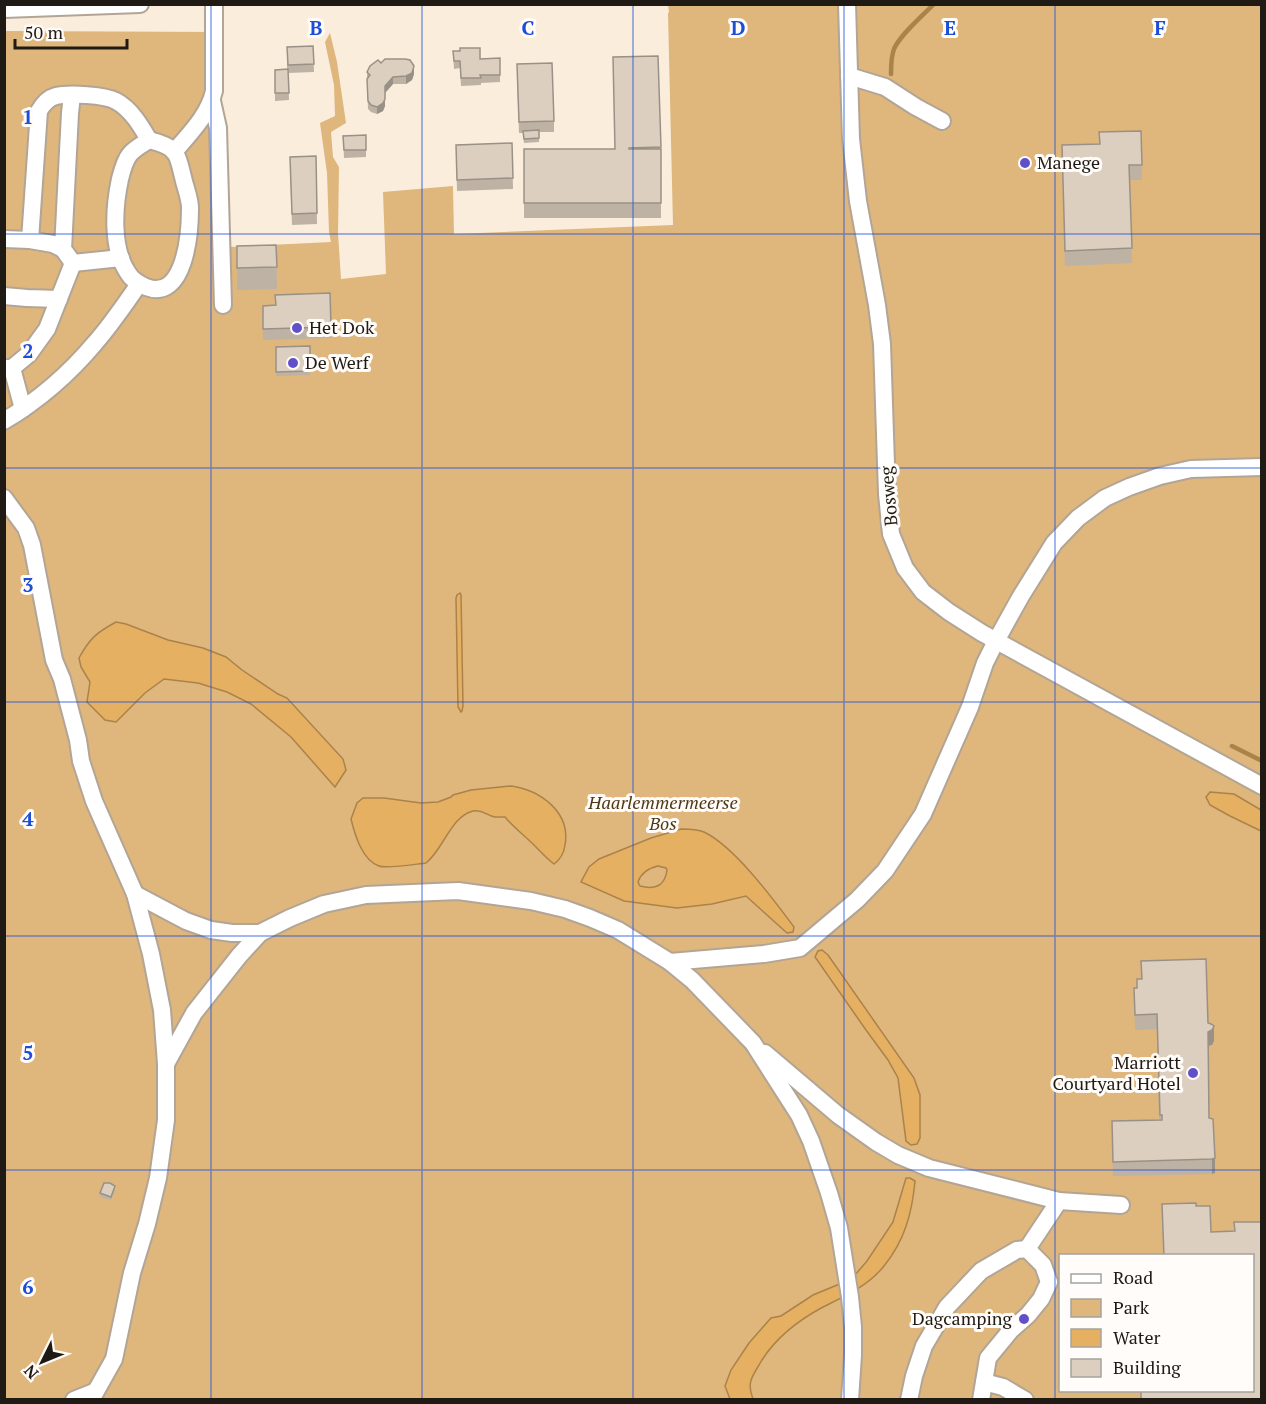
<svg xmlns="http://www.w3.org/2000/svg" width="1266" height="1404" viewBox="0 0 1266 1404" font-family="'PT Serif',serif">
<rect width="100%" height="100%" fill="#faeddc"/>
<!-- green -->
<path fill="#dfb67c" fill-rule="evenodd" d="M668,5H1261V1399H5V31L218,32L228,247L331,242L329,232L327,173L320,123L335,116L334,85L325,42L330,33L337,62L346,123L331,132L333,157L339,167L338,233L341,279L386,274L383,192L453,186L454,234L673,225L668,13L669,12ZM1060,1256H1252V1390H1060Z"/>
<!-- water -->
<g fill="#e6b063" stroke="#aa834b" stroke-width="1.5" fill-rule="evenodd">
<path d="M460,593L461,595L463,706L462,711L461,712L458,707L456,598L457,595Z"/>
<path d="M116,622L126,624L168,640L203,648L226,657L242,670L278,694L287,698L343,759L346,770L335,787L291,737L251,704L227,692L198,683L164,679L145,693L116,722L105,720L87,702L90,682L81,667L79,658C90,638 96,633 116,622Z"/>
<path d="M511,786C540,790 571,812 565,845C564,853 561,859 554,864C546,858 540,851 533,844C524,835 513,827 505,817C502,817 498,817 495,817C487,816 483,809 473,811C451,816 443,850 426,863C416,864 387,869 379,866C362,860 355,835 351,819L357,803L363,798H384L421,803L438,802L451,797L453,795L471,790Z"/>
<path d="M1210,792L1234,794L1261,810V831L1230,816L1210,805L1206,797Z"/>
<path d="M681,829C688,829 697,829 704,832C735,847 773,899 794,927L793,932L787,933L746,896L712,904L677,908L624,901L581,882L589,867L599,859L651,838ZM658,866L666,868L667,870C665,886 655,890 640,886L638,882C641,873 649,868 658,866Z"/>
<path d="M822,950L828,955L914,1078L920,1095V1138L917,1144L911,1145L906,1141L898,1078L888,1060L866,1030L815,957L818,951Z"/>
<path d="M906,1178H910L915,1181C912,1213 905,1240 884,1266C868,1286 845,1296 823,1307C797,1321 773,1340 759,1365C751,1378 747,1384 753,1399H730L725,1386L731,1370L749,1343L771,1318L781,1316L813,1295L842,1283L855,1275L867,1261L893,1222Z"/>
</g>
<g fill="none" stroke-linecap="round" stroke-linejoin="round">
<!-- stream -->
<g stroke="#aa834b" stroke-width="4.5">
<path d="M891,74C891,65 891,57 894,49C900,35 923,15 934,4"/>
<path d="M1232,746L1262,761"/>
</g>
<!-- minor casing -->
<g stroke="#b2a595" stroke-width="20">
<g id="minor">
<path d="M847,4L851,139L858,201L877,305L882,344L887,494L891,534L905,568L923,592L949,612L982,633L1262,786"/>
<path d="M4,9L140,4"/>
<path d="M849,76L885,87L916,107L942,121"/>
<path d="M212,101L218,128L223,305"/>
<path d="M149,140C157,142 168,145 174,151C179,157 181,170 183,177C185,187 190,198 190,208C190,233 185,302 146,287C139,284 132,280 128,273C111,248 114,207 120,179C122,171 125,160 130,154C135,148 143,144 149,140Z"/>
<path d="M174,152C190,133 208,116 214,91V4"/>
<path d="M4,239L30,240L39,111C43,104 48,98 56,96C69,93 105,95 116,101C131,109 141,126 149,140"/>
<path d="M30,240L53,244L63,249"/>
<path d="M73,263L121,258"/>
<path d="M4,296L27,298L59,299"/>
<path d="M4,368H12L29,354L47,329L73,263L63,249L70,113L72,95"/>
<path d="M12,368L23,409"/>
<path d="M4,421C39,400 69,374 95,343C111,325 125,304 139,284"/>
<path d="M4,498L26,528L32,545L54,660L62,679L78,740L81,761L94,801L135,894L151,954L162,1010L166,1064V1120L158,1178L147,1224L132,1273L114,1359L91,1400"/>
<path d="M135,894L186,921L211,930L232,933H260L290,918L324,904L366,895L458,891L531,901L565,909L590,918L618,930L670,962L692,980L753,1043L799,1115L811,1141L829,1193L839,1228L850,1297L853,1327V1355L850,1400"/>
<path d="M670,962L764,954L800,948L857,900L885,871L923,814L970,707L985,663L996,641L1021,596L1054,543L1078,518L1105,498L1129,487L1160,476L1191,469L1262,467"/>
<path d="M765,1053L838,1115L876,1142L898,1155L929,1168L1059,1201L1121,1205"/>
<path d="M166,1064L194,1013L239,956L260,933"/>
<path d="M1027,1249L1059,1201"/>
<path d="M984,1382L1003,1387L1025,1400"/>
<path d="M74,1400L94,1392"/>
<path d="M909,1400L914,1376L924,1346L947,1307L981,1271L1017,1250L1027,1249L1043,1265L1049,1282L1041,1299L1028,1315L1011,1330L988,1358L981,1400"/>
</g>
</g>
<!-- minor -->
<use href="#minor" stroke="#fff" stroke-width="16"/>
</g>
<!-- wall -->
<g fill="#bdb2a4">
<path d="M313,46L314,72L288,73L289,100L275,101V70L287,69V47Z"/>
<path d="M453,51L480,59L500,58V82L481,83V85L461,86L460,68L454,69Z"/>
<path d="M658,56L661,149V218H524V149H615Z"/>
<path d="M381,63L414,74L412,80L406,84H393L385,93V106L383,111L377,114L371,112L368,109L367,86V72Z"/>
<path d="M517,75L554,121V132H539V142L524,143L523,133H519Z"/>
<path d="M1099,132L1142,165V180H1129L1132,263L1065,266L1062,145L1099,144Z"/>
<path d="M366,135V157L344,158L343,136Z"/>
<path d="M512,143L513,189L457,191L456,145Z"/>
<path d="M316,156L317,224L292,225L290,169Z"/>
<path d="M276,245L277,289L237,290V246Z"/>
<path d="M330,293L331,338L263,340V306L275,305Z"/>
<path d="M310,346V375L276,376V347Z"/>
<path d="M1134,988L1208,1023L1214,1041L1212,1045L1208,1046L1209,1118L1215,1173L1212,1174L1113,1176L1112,1121L1159,1120L1157,1029L1135,1030Z"/>
<path d="M115,1190L111,1200L100,1197V1193Z"/>
</g>
<!-- shaded-wall -->
<g fill="#9a9186">
<path d="M414,66V74L412,80L406,84V76Z"/>
<path d="M393,77V84L385,93V86Z"/>
<path d="M385,99V106L383,111L377,114V107Z"/>
<path d="M1214,1026V1041L1212,1045L1208,1046V1032Z"/>
<path d="M1215,1158V1173L1212,1174V1159Z"/>
</g>
<!-- building -->
<g fill="#dccfbf" stroke="#9a9186" stroke-width="1.5">
<path d="M313,46L314,64L288,65L287,47Z"/>
<path d="M460,48H480V59L500,58V75H480L481,78H461L460,61H454L453,51H460Z"/>
<path d="M658,56L661,147L629,148V149H661V203H524V149H615L613,57Z"/>
<path d="M385,59H405L410,60L414,66L412,73L406,76L393,77L385,86V99L383,103L377,107L371,105L368,101L367,79L370,75L367,72L370,66L378,60L381,63Z"/>
<path d="M552,63L554,121L519,122L517,64Z"/>
<path d="M288,69L289,93H275V70Z"/>
<path d="M539,130V138L524,139L523,131Z"/>
<path d="M1141,131L1142,165H1129L1132,248L1065,251L1062,145L1100,144L1099,132Z"/>
<path d="M366,135V150H344L343,136Z"/>
<path d="M512,143L513,178L457,180L456,145Z"/>
<path d="M316,156L317,213L292,214L290,157Z"/>
<path d="M276,245L277,267L237,268V246Z"/>
<path d="M330,293L331,327L263,329V306L276,305L275,295Z"/>
<path d="M310,346V371L276,372V347Z"/>
<path d="M1206,959L1208,1023L1211,1024L1214,1026L1212,1030L1208,1032L1209,1118L1213,1119L1215,1158L1212,1159L1113,1162L1112,1121L1162,1120V1115H1160L1157,1014L1135,1015L1134,988H1137V979H1142L1141,961Z"/>
<path d="M104,1183H110L115,1186L111,1197L100,1193Z"/>
<path d="M1196,1203V1206H1210L1211,1232L1235,1231L1234,1222H1262V1400H1141V1390H1252V1256H1164L1162,1204Z"/>
</g>
<!-- grid -->
<path fill="none" stroke="#1d4ed8" stroke-width="1.5" stroke-opacity="0.55" d="M211,4V1400M422,4V1400M633,4V1400M844,4V1400M1055,4V1400M4,234H1262M4,468H1262M4,702H1262M4,936H1262M4,1170H1262"/>
<!-- markers -->
<g fill="#6250c9" stroke="#fffcf9" stroke-width="2">
<circle cx="1025" cy="163" r="6"/>
<circle cx="297" cy="328" r="6"/>
<circle cx="293" cy="363" r="6"/>
<circle cx="1193" cy="1073" r="6"/>
<circle cx="1024" cy="1319" r="6"/>
</g>
<g text-anchor="middle" stroke-width="6" stroke-linejoin="round" paint-order="stroke">
<!-- poi labels -->
<g font-size="18" fill="#1f1a14" stroke="#fffcf9" text-anchor="start">
<text x="1037" y="169">Manege</text>
<text x="309" y="334">Het Dok</text>
<text x="305" y="369">De Werf</text>
<text x="1181" y="1069" text-anchor="end">Marriott<tspan x="1181" dy="21">Courtyard Hotel</tspan></text>
<text x="1012" y="1325" text-anchor="end">Dagcamping</text>
</g>
<!-- street labels -->
<g font-size="18" fill="#1f1a14" stroke="#fffcf9">
<text transform="translate(889 496) rotate(-95)" y="6">Bosweg</text>
</g>
<!-- park labels -->
<g font-size="18" font-style="italic" fill="#4e3816" stroke="#fffcf9">
<text x="663" y="809">Haarlemmermeerse<tspan x="663" dy="21">Bos</tspan></text>
</g>
</g>
<g font-size="20" text-anchor="middle" font-weight="bold" fill="#1d4ed8" stroke="#fffcf9" stroke-width="6" stroke-linejoin="round" paint-order="stroke">
<text x="316" y="35">B</text>
<text x="528" y="35">C</text>
<text x="738" y="35">D</text>
<text x="950" y="35">E</text>
<text x="1160" y="35">F</text>
<text x="28" y="124">1</text>
<text x="28" y="358">2</text>
<text x="28" y="592">3</text>
<text x="28" y="826">4</text>
<text x="28" y="1060">5</text>
<text x="28" y="1294">6</text>
</g>
<!-- border -->
<rect width="1266" height="1404" fill="none" stroke="#1f1a14" stroke-width="12"/>
<!-- legend -->
<rect x="1059" y="1254" width="195" height="138" fill="#fffcf9" stroke="#a5a29d" stroke-width="1.5"/>
<rect x="1071" y="1274" width="30" height="9" fill="#ffffff" stroke="#a5a29d" stroke-width="1.5"/>
<text x="1113" y="1284" font-size="18" fill="#1f1a14">Road</text>
<rect x="1071" y="1299" width="30" height="18" fill="#dfb67c" stroke="#a5a29d" stroke-width="1.5"/>
<text x="1113" y="1314" font-size="18" fill="#1f1a14">Park</text>
<rect x="1071" y="1329" width="30" height="18" fill="#e6b063" stroke="#a5a29d" stroke-width="1.5"/>
<text x="1113" y="1344" font-size="18" fill="#1f1a14">Water</text>
<rect x="1071" y="1359" width="30" height="18" fill="#dccfbf" stroke="#a5a29d" stroke-width="1.5"/>
<text x="1113" y="1374" font-size="18" fill="#1f1a14">Building</text>
<!-- north arrow -->
<g transform="translate(42 1362) rotate(227)" stroke="#fffcf9" stroke-width="4.5" paint-order="stroke">
<path d="M0-4.5L10 22L0 15L-10 22Z" fill="#1f1a14"/>
<text y="-9" font-size="16" font-weight="bold" text-anchor="middle" fill="#1f1a14">N</text>
</g>
<!-- scale -->
<path d="M15 39v9h112v-9" fill="none" stroke="#1f1a14" stroke-width="3"/>
<text x="24" y="39" font-size="18" fill="#1f1a14" stroke="#fffcf9" stroke-width="4.5" paint-order="stroke">50 m</text>
</svg>
